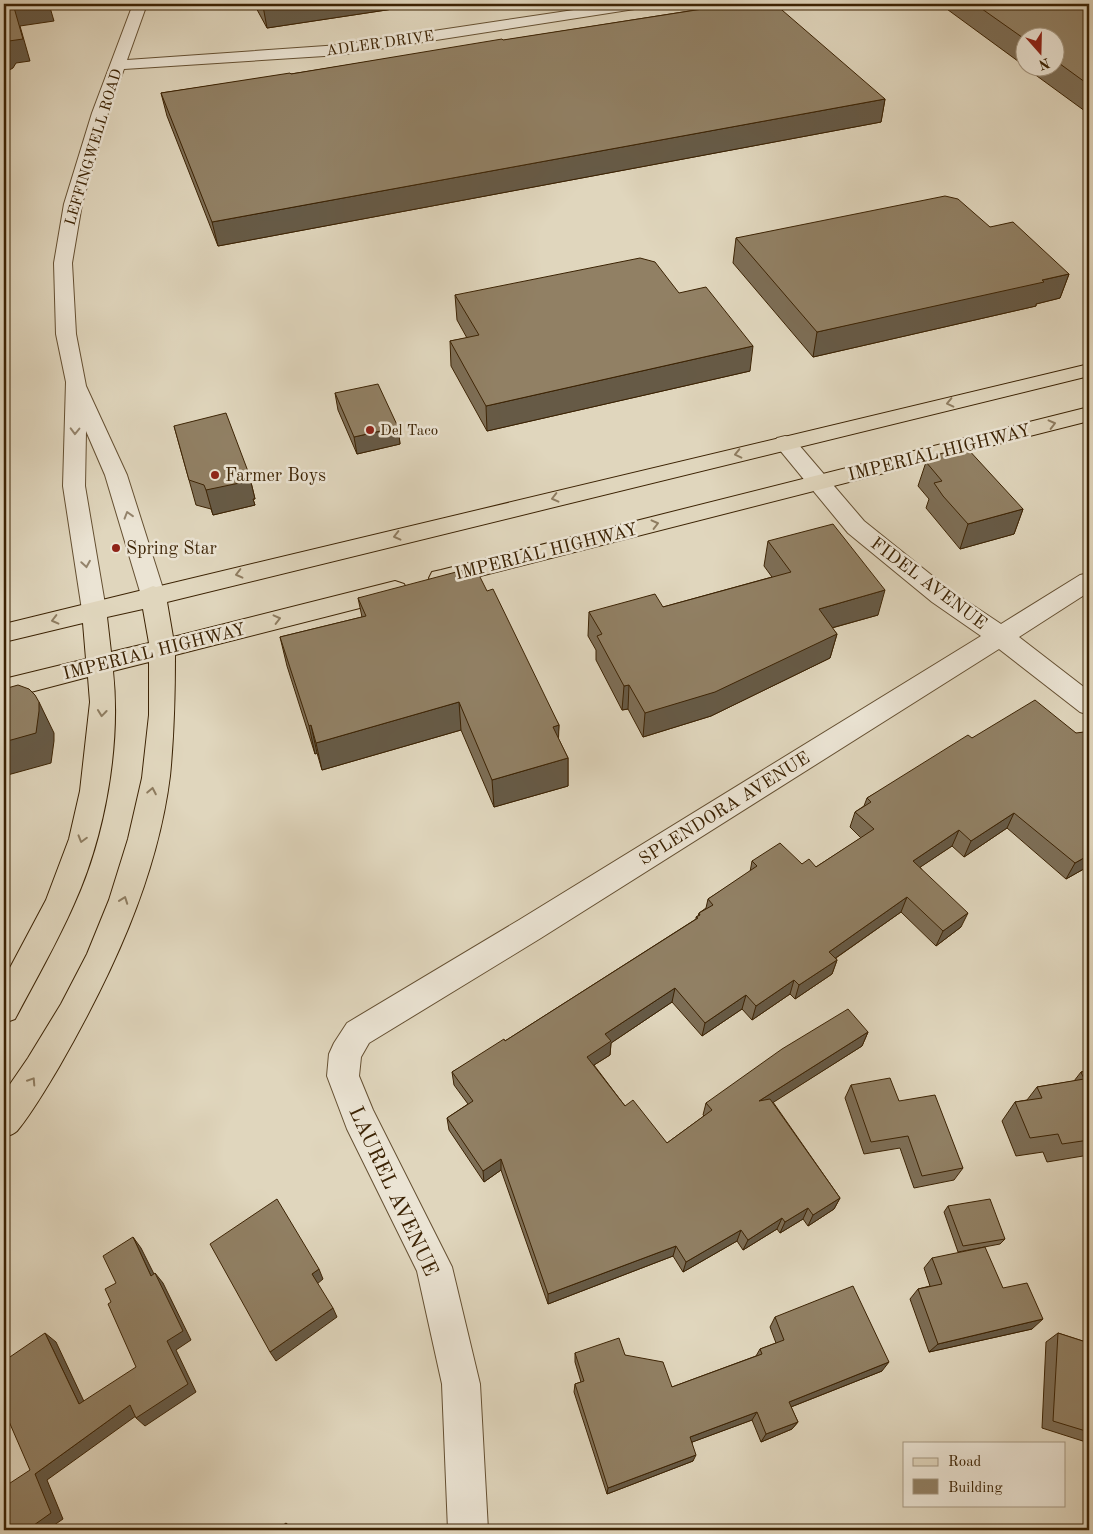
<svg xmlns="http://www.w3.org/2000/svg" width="1093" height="1534" viewBox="0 0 1093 1534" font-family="'Old Standard TT',serif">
<rect width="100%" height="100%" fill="#e0d6bd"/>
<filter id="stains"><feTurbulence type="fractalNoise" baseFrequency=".004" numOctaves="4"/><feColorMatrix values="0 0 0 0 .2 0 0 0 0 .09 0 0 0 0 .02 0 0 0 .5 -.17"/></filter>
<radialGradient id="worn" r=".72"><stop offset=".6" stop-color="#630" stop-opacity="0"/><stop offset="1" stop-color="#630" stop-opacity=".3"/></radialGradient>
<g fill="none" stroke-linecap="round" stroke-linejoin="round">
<!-- minor casing -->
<g stroke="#655032" stroke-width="2">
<g id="minor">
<path d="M133,4H147L127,60L340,45L614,4H648L646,7L641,8L340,55L124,69L108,113L82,204L72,263L76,334L86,386L127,475L165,595L162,601L153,604L144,601L141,595L105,475L86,431L85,486L106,610L103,616L94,619L85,616L82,610L63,486L66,382L56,334L54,263L64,204L92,113Z"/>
<path d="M785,436L793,438L864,521L950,590L1001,624L1080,575L1089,573V592L1019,637L1089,691V715L1080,712L999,649L541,938L369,1043L361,1057L359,1076L373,1110L452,1267L480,1384L488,1530H448L442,1384L417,1271L347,1129L327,1076L329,1054L334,1043L347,1023L519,920L981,636L932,602L848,533L774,443L777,438Z"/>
</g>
</g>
<!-- major casing -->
<g stroke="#3c2304" stroke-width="2">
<g id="major">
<path d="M1089,364V376L167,602L173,637L395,581L404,584L407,590L404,596L395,599L175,655C175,696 174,735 170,776C157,880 110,978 59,1067C47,1087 32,1113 17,1131C14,1134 8,1136 4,1137V1093L28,1058L61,1004L87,954L109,900L128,839L142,778L149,715V662L113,671C121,745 105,836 74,904C57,943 35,981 15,1019L4,1023V979L46,900L69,839L80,791L90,702L88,677L4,699V679L86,659L83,623L4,642V624L143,590L153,586L156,587ZM143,609L149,643L111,652L107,617Z"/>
<path d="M1089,407V421L441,586L432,584L429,578L432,572L441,570Z"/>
</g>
</g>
<!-- minor -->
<use href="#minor" fill="#ebe4d4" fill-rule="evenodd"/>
<!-- major -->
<use href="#major" fill="#e0d6bd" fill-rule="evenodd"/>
</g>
<!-- wall -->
<g fill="#7d6e56" stroke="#3c2304">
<path d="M254,4H426L267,28Z"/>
<path d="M940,4H1089V114L1026,68H1056V38H1026V67Z"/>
<path d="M708,6L885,99L881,122L218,246L167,116L161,93L291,74L708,8Z"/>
<path d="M990,227L1069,274L1060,298L1036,304V306L813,357L733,263L736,238Z"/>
<path d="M679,293L750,371L487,431L451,366L450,341L467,338L457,320L455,295Z"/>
<path d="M335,393L398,427L400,444L357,454L338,410Z"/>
<path d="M174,426L249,474L255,499H253L255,505L213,515L211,509L196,505Z"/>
<path d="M936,455L1023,509L1014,534L960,549L936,520L926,508L929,499L918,486L926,462L935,459Z"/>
<path d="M768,541L878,615L832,628L837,634L830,658L711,716L643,737L628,709L622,710L596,660V650L588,636L589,612L663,607L772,577L764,566Z"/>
<path d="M487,591L559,725L558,738L568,758V786L494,807L461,730L322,770L317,753L315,754L287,666L280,637L362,617L358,598Z"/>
<path d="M1076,733L1089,742V866L1066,879L1007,828L964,857L952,846L920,867L961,927L936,946L901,912L836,958L837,960L832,974L795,999L790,994L752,1020L742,1009L702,1036L672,1002L611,1043L610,1055L594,1065L625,1106L667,1143L704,1116L703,1115L706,1103L868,1032L862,1046L773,1102L840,1198L834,1209L808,1226L803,1219L780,1233L777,1229L743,1250L737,1241L683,1272L673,1256L548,1304L501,1170L484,1182L449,1130L447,1118L468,1104L454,1085L452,1072L505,1041L696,919V917L698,916L699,913L706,908L708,899L750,872L752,861L802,864L816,867L861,838L850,827L855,812L864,806L867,798L972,738Z"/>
<path d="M1089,903V928L1087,926Z"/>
<path d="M1089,1071V1155L1047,1162L1043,1152L1016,1156L1002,1121L1015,1102L1027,1100L1037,1087L1074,1081L1081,1072Z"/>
<path d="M851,1085L899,1101L963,1168L954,1180L914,1188L900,1148L864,1154L845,1098Z"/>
<path d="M948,1206L1005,1239L1000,1244L958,1252L944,1212Z"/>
<path d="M932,1258L1003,1288L1032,1329L929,1352L910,1299L918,1289L930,1286L924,1268Z"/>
<path d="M775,1317L882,1371L791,1407L798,1422L792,1429L761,1442L752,1420L692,1442L693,1461L607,1494L574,1392L575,1384L581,1382L575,1362V1353L625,1355L672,1387L756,1356L760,1349L776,1343L770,1327Z"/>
<path d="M1058,1333L1089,1343V1443L1042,1428L1046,1342Z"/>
</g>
<!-- shaded-wall -->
<g fill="#665a46" stroke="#3c2304">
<path d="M13,4H49L54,21L20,26L30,61L16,63L13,68L4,73V46Z"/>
<path d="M280,4H426L267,28L263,6Z"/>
<path d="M885,99L881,122L218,246L212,222Z"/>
<path d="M1069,274L1060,298L1036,304V306L813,357L817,332Z"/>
<path d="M753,346L750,371L487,431L486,406Z"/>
<path d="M398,427L400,444L357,454L354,437Z"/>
<path d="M247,474H249L255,499H253L255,505L213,515L206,490Z"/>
<path d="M4,508L9,540L4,541Z"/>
<path d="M1023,509L1014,534L960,549L968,524Z"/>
<path d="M885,590L878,615L813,633L819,609Z"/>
<path d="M837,634L830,658L711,716L643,737L645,713Z"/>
<path d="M629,685L628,709L622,710L624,686Z"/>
<path d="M39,702L54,733V741L51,763L4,776V742Z"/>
<path d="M459,702L461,730L322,770L316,743Z"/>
<path d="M311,725L317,753L315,754L309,726Z"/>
<path d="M559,725L558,753L553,727Z"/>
<path d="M568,758V786L494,807L492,780Z"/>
<path d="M1014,813L1007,828L964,857L971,841Z"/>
<path d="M959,830L952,846L907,876L913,861Z"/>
<path d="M1089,855V866L1066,879L1075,863Z"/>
<path d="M907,897L901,912L824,966L829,952Z"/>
<path d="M968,913L961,927L936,946L943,931Z"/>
<path d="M837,960L832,974L795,999L799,985Z"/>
<path d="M794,980L790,994L752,1020L756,1006Z"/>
<path d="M675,988L672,1002L611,1043L610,1055L586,1070L587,1057L605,1034Z"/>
<path d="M746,995L742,1009L702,1036L705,1023Z"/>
<path d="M868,1032L862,1046L755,1114L759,1101Z"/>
<path d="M501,1159V1170L484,1182L483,1171Z"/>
<path d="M840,1198L834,1209L808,1226L813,1215Z"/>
<path d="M808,1208L803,1219L780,1233L785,1222Z"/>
<path d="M782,1218L777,1229L743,1250L748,1240Z"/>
<path d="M741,1230L737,1241L683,1272L686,1262Z"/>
<path d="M133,1237L141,1248L160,1286L151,1276Z"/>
<path d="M676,1246L673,1256L548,1304V1294Z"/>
<path d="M319,1269L323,1279L317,1284L312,1274Z"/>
<path d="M155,1273L163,1283L191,1340L176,1350L196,1392L145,1426L136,1418L167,1341Z"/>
<path d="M333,1308L337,1317L276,1361L270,1352Z"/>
<path d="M1043,1319L1032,1329L929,1352L938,1344Z"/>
<path d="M45,1333L56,1342L89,1412L79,1404Z"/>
<path d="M889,1362L882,1371L783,1410L789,1402Z"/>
<path d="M130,1405L140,1413L47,1480L63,1519L47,1530H27L35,1474Z"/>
<path d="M757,1412L752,1420L687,1444L690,1437Z"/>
<path d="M798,1422L792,1429L761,1442L766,1434Z"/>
<path d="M696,1455L693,1461L607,1494L608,1488Z"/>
<path d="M286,1523L292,1528L293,1530H290Z"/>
</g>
<!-- building -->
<g fill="#918064" stroke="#3c2304">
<path d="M4,4H13L23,39L9,41L4,46Z"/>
<path d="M262,4H280L263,6Z"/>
<path d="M724,4H775L885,99L212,222L161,93L290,73L291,74L502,39L503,40L709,8L708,6Z"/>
<path d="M975,4H1089V85L1056,61V38H1026V40Z"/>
<path d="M945,196L958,199L990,227L1013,222L1069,274L1042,280L1044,282L817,332L736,238Z"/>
<path d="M640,258L655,262L679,293L706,287L753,346L486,406L450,341L479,335L455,295Z"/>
<path d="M378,384L398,427L354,437L335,393Z"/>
<path d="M226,413L249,474H247L249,481L206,490L204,485L189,480L174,426Z"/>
<path d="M966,447L1023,509L968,524L943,496L934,483L942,481L926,462L939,458L936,455Z"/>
<path d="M833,524L885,590L819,609L837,634L715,692L645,713L629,685L624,686L597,636L602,634L589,612L655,594L663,607L791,572L768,541Z"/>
<path d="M475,567L487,591L493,589L559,725L553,727L568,758L492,780L459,702L316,743L311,725L309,726L280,637L366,616L358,598Z"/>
<path d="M18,685L29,689L35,695L39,702V711L36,733L4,742V689Z"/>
<path d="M1035,700L1076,733L1084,732L1089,742V855L1075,863L1014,813L971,841L959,830L913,861L968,913L943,931L907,897L829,952L837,960L799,985L794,980L756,1006L746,995L705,1023L675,988L605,1034L611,1041L587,1057L625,1106L633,1100L667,1143L712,1110L706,1103L782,1049L848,1009L868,1032L759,1101L770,1099L840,1198L813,1215L808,1208L785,1222L782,1218L748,1240L741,1230L686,1262L676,1246L548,1294L501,1159L483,1171L447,1118L473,1101L452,1072L504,1039L505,1041L698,918L696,917L700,915L699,913L713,905L708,899L757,866L752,861L780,843L802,864L809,859L816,867L874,829L855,812L871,802L867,798L968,735L972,738Z"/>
<path d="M1089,1071V1140L1062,1144L1058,1134L1030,1138L1015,1102L1042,1098L1037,1087L1084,1079L1081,1072Z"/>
<path d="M890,1078L899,1101L935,1095L963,1168L922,1176L908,1136L871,1142L851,1085Z"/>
<path d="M277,1199L319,1269L312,1274L333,1308L270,1352L210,1244Z"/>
<path d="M990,1199L1005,1239L963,1246L948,1206Z"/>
<path d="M133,1237L151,1276L155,1273L183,1331L167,1341L188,1384L136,1418L130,1405L35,1474L51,1513L27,1530H8L4,1520V1487L30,1470L4,1410V1361L45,1333L79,1404L136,1367L108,1304L111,1302L105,1289L116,1283L103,1256Z"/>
<path d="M985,1247L1003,1288L1027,1283L1043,1319L938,1344L918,1289L942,1284L932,1258Z"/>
<path d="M853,1286L889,1362L789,1402L798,1422L766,1434L757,1412L690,1437L696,1455L608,1488L575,1384L584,1381L575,1353L619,1338L625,1355L663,1362L672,1387L762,1354L760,1349L784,1340L775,1317Z"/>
<path d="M1058,1333L1089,1343V1432L1053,1421Z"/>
<path d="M286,1523L290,1530H272L278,1525L279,1528Z"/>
<path d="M306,1525L309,1530H299Z"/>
</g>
<!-- one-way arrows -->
<defs><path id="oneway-chevron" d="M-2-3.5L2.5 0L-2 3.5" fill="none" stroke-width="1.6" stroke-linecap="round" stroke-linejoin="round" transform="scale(1.25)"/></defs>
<g stroke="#8e7c60">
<use href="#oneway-chevron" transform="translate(950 403) rotate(167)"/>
<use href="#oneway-chevron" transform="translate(1052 424) rotate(-14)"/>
<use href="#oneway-chevron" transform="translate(738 454) rotate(167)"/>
<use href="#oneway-chevron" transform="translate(555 498) rotate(166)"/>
<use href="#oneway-chevron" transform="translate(655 524) rotate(-14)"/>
<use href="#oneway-chevron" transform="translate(397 536) rotate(166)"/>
<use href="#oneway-chevron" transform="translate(239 574) rotate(166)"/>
<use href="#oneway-chevron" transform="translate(277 619) rotate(-14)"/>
<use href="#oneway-chevron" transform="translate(55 620) rotate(166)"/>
<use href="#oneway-chevron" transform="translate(102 713) rotate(96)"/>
<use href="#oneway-chevron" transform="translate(152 791) rotate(-79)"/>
<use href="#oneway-chevron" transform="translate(82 839) rotate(106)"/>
<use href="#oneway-chevron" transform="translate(124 900) rotate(-70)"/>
<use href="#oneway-chevron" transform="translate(32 1081) rotate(-57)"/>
</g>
<g stroke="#94846c">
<use href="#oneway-chevron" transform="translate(75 431) rotate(91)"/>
<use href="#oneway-chevron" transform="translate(128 515) rotate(-107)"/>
<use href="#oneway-chevron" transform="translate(86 564) rotate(81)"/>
</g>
<!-- markers -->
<g fill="#8f2418" stroke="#ebe4d4" stroke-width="2">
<circle cx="370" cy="430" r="5"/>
<circle cx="215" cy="475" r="5"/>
<circle cx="116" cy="548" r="5"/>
</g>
<g text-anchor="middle" stroke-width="5" stroke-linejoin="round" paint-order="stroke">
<!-- far-street labels -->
<g font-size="15" fill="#3c2304" stroke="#ebe4d4">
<text transform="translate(380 43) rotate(-8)" y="5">ADLER DRIVE</text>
<text transform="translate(93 147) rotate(-73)" y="5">LEFFINGWELL ROAD</text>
</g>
<!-- far-poi labels -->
<g font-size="15" fill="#3c2304" stroke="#ebe4d4" text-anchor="start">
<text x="380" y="435">Del Taco</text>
</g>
<!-- street labels -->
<g font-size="18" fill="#3c2304" stroke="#ebe4d4">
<text transform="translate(939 452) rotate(-14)" y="6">IMPERIAL HIGHWAY</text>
<text transform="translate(546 551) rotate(-14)" y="6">IMPERIAL HIGHWAY</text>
<text transform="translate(929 583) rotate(37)" y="6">FIDEL AVENUE</text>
<text transform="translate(154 651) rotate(-14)" y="6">IMPERIAL HIGHWAY</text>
<text transform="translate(724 808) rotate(-32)" y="6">SPLENDORA AVENUE</text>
</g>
<!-- poi labels -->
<g font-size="18" fill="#3c2304" stroke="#ebe4d4" text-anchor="start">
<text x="225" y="481">Farmer Boys</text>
<text x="126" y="554">Spring Star</text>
</g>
<!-- near-street labels -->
<g font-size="21" fill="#3c2304" stroke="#ebe4d4">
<text transform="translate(394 1191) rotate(65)" y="7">LAUREL AVENUE</text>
</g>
</g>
<!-- margin -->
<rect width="1093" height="1534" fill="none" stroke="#e0d6bd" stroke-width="20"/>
<rect x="5" y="5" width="1083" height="1524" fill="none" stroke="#3c2304" stroke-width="2.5"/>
<rect x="10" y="10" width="1073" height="1514" fill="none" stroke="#3c2304"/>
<!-- legend -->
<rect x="903" y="1442" width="162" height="65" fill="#ebe4d4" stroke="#a59781"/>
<rect x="913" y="1458" width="25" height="8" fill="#e0d6bd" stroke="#a59781"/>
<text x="948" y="1466" font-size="15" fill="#3c2304">Road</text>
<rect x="913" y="1479" width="25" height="15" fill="#918064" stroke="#a59781"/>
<text x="948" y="1492" font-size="15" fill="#3c2304">Building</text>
<!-- north arrow -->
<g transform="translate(1040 52) rotate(160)"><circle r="24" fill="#ebe4d4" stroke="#a59781"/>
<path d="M0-4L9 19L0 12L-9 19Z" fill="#8f2418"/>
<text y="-8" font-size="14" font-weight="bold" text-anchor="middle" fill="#3c2304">N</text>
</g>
<rect width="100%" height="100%" filter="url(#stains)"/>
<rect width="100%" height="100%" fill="url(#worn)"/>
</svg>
